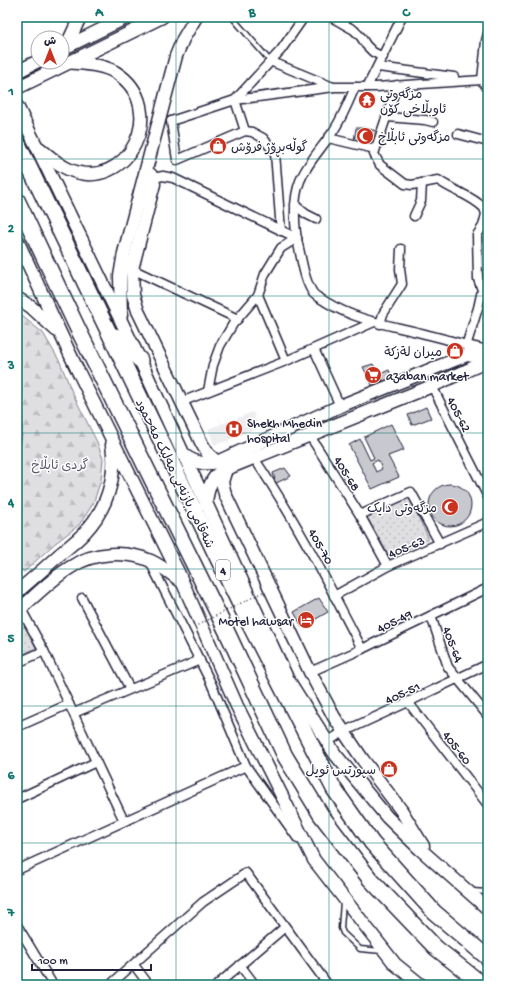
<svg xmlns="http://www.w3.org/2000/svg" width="505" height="1002" viewBox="0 0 505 1002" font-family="'Gochi Hand','Playpen Sans Arabic',sans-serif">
<defs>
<pattern id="grass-dots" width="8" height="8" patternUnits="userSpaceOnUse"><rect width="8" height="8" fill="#dfdfe2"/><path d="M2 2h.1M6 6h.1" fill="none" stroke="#bfbfc3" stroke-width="1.8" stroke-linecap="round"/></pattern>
<pattern id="forest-firs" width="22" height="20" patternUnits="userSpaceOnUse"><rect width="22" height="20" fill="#dfdfe2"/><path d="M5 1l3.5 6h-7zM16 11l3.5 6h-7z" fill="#bfbfc3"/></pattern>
<pattern id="cemetery-stones" width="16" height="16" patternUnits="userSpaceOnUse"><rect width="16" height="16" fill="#dfdfe2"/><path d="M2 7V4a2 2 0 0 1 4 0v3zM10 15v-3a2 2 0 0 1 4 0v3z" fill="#bfbfc3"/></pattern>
</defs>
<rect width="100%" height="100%" fill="#fff"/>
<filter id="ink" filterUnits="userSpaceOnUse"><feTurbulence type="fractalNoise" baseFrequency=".025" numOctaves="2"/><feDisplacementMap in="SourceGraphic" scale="8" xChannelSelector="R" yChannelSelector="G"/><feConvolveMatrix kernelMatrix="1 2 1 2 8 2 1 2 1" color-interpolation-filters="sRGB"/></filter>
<g filter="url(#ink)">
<!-- built -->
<path fill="#eeeef1" d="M253,412L259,428L228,440L230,448L227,441L214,445L208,429L221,424L218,416L222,424Z"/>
<!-- grass -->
<g fill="url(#grass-dots)" stroke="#80808e">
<path d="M408,496L429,539L390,557L366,516Z"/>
<path d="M26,625L36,648L17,657V632Z"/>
</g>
<!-- forest -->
<path fill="url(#forest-firs)" stroke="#80808e" d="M17,312L43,333L60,362L72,392L97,442L103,459L101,480L93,504L79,525L53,545L24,572L17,567V457L21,414L17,402Z"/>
<!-- cemetery -->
<path fill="url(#cemetery-stones)" stroke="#80808e" d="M17,402C25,426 23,434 17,458Z"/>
<!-- building -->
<g fill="#c8c8cf" stroke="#22223b" fill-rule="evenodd">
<path d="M356,128H364L377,131L373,144L354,141Z"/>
<path d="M373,364L383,383L373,387L363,367Z"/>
<path d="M389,370L393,380L384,383L380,374Z"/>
<path d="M426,407L431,418L412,425L408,415Z"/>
<path d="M391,424L404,450L388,456L399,477L372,489L349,445L360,439L370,460L374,458L364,437ZM378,460L382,469L376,472L372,463Z"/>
<path d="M285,468L291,476L272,485L270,482L275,479L273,473Z"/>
<circle cx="450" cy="505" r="21"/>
<path d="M319,598L328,612L302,627L294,612Z"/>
</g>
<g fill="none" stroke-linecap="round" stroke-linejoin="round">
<!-- lane casing -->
<g stroke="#22223b" stroke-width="7">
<g id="lane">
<path d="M232,17L270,61"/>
<path d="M472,891L488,892"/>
<path d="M343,902L341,928L343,933L360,949L382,951"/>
</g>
</g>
<!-- street casing -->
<g stroke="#22223b" stroke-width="11">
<g id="street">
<path d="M331,17L354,30L361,37L366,45L373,52L383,57"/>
<path d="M488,33L486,41L482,80L488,90"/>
<path d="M270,61L333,87"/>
<path d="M378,67L454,77"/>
<path d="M397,85L374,154L380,165L405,184L412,185L438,180C453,191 471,195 484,208L486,214L483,226L477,235L478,279L482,290L478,308L466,346"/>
<path d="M355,87C348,103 342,119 332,133C321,149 307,163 300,181C293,198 294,226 298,244C302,260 304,280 313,293C316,297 322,299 326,302C359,322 392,325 429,335C449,340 468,346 488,350"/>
<path d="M367,87L402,17"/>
<path d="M235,100L245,131L177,160L171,121L235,100L334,87H376L482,80L488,78"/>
<path d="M235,100L281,50L304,17"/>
<path d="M387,117L425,120L433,122"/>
<path d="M245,131L252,132L263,138L275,153L281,231"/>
<path d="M458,134L488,142"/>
<path d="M328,138L375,149"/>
<path d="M153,178L163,176L173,178L297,238"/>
<path d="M295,205L306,214L316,219"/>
<path d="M414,216L421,201L422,183"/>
<path d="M132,269L238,319"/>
<path d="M258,295L286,361L374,322"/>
<path d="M380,324L383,314L402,284L400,269L401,249"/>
<path d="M314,349L340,406"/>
<path d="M432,386L488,497"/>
<path d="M208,391L213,365L220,346L233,324L258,295L265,274L281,248L297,238"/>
<path d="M181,402L286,361"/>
<path d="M310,436L360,515L388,566"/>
<path d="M254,458C296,520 328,583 362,649"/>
<path d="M360,515L411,492L440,544"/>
<path d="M149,560L211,683L246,766L298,839"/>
<path d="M334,596L388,566L488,522"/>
<path d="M82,598L130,689"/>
<path d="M21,609L44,651L124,821"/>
<path d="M431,616L448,667L488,716"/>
<path d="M17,663L44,651"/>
<path d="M310,672L362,649L488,588"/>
<path d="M408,702L488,805"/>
<path d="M74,713L200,660"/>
<path d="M17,727L69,704"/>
<path d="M327,742L343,732L408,702L488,664"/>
<path d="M17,799L96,762"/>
<path d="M17,870L246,766"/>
<path d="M17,925L53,985"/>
<path d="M134,965L149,985"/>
<path d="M240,965L255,985"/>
<path d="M110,985L203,902L246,873L328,985"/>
<path d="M217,985L285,927"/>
</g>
</g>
<!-- secondary casing -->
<g stroke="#22223b" stroke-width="15">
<g id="secondary">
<path d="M66,47L80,17"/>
<path d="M62,49L127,17"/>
<path d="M17,72L38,61"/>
<path d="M17,88L162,17"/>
<path d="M17,106L140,360L287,678L335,754L387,817L420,849L488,909"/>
<path d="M39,148C48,155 57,164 68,169C127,196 172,107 115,72C101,64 83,64 67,62"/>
<path d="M146,171L151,175L154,184L132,269L133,295L138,311L202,444L208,454L217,462"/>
<path d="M17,240L76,367L178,572L237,706L314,860L395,964L421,985"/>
<path d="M17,298L31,307L56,330"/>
<path d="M121,315L120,276L124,253L176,56L183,39L196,17"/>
<path d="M184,455C194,463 205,465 217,462L340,406L467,355L488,358"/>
<path d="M226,469L222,482L225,494L310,672L334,717L363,760L401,810L423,846"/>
<path d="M206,504C207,491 210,479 221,471L432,386L488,361"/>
<path d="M17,592C31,580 45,568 59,555C67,548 77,541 84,533C107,509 117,477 112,445"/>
<path d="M17,612C34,597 51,579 71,567C93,552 126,550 151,561C162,566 171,574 181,581"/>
</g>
</g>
<!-- highway casing -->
<g stroke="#22223b" stroke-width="18">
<g id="highway">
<path d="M17,142L250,625L334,789L372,843L434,912L488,958"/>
<path d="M17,200L77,327L226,630L285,756L321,815L370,879L436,948L483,985"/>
<path d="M115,336L140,360"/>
</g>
</g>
<!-- lane -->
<use href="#lane" stroke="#fff" stroke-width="4"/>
<!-- street -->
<use href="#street" stroke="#fff" stroke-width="8"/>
<!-- secondary -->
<use href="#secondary" stroke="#fff" stroke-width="12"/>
<!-- highway -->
<use href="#highway" stroke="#fff" stroke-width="15"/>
<!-- path-bridge -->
<path stroke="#22223b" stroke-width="1.5" stroke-dasharray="1 3" stroke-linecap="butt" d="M194,627L263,592"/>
</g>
</g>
<!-- grid -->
<path fill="none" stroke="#0f766e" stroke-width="1" stroke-opacity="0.55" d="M176,17V985M329,17V985M17,159H488M17,296H488M17,433H488M17,569H488M17,706H488M17,843H488"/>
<!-- icons -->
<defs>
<g id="temple-disc" transform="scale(0.9)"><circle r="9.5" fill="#c8321e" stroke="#fff"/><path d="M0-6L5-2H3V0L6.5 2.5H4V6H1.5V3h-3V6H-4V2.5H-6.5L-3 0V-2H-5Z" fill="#fff"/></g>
<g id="mosque-disc" transform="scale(0.9)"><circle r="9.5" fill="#c8321e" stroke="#fff"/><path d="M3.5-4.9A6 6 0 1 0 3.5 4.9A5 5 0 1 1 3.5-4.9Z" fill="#fff"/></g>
<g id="shop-disc" transform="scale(0.9)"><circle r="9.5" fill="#c8321e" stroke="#fff"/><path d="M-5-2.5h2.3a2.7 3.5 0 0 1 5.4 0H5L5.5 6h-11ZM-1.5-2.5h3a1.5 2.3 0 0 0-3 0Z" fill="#fff"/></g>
<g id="supermarket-disc" transform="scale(0.9)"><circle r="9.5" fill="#c8321e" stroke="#fff"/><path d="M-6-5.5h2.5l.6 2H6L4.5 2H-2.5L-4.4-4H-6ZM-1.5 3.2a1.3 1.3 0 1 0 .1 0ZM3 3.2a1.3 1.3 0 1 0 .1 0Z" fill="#fff"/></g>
<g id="hospital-disc" transform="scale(0.9)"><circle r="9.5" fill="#c8321e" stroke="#fff"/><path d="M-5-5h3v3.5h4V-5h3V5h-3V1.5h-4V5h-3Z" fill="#fff"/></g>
<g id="hotel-disc" transform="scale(0.9)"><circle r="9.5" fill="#c8321e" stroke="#fff"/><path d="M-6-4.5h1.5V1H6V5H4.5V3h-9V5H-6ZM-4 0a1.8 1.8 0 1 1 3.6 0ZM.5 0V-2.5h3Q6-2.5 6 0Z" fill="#fff"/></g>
</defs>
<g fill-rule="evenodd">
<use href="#temple-disc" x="367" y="100"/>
<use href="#mosque-disc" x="365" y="136"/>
<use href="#shop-disc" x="218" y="146"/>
<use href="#shop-disc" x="455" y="351"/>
<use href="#supermarket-disc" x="373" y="375"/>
<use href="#hospital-disc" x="234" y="429"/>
<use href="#mosque-disc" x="450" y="507"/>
<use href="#hotel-disc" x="306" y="620"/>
<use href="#shop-disc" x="389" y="769"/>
</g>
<g text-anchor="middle" stroke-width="3" stroke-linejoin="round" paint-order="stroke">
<!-- shield labels -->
<rect fill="#fff" stroke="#646476" stroke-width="1" x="216" y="560" width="14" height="20" rx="3"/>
<g font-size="12" font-weight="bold" fill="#22223b">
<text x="223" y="574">4</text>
</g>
<!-- poi labels -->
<g font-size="13" fill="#22223b" stroke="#fff" text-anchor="start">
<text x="380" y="98">مزگەوتی<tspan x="380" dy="15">ئاوبڵاخی کۆن</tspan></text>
<text x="378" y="141">مزگەوتی ئابڵاخ</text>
<text x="231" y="151">گوڵەبڕۆژ فرۆش</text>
<text x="442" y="356" text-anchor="end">ميران لةزكة</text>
<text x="386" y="380">azaban market</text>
<text x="247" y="427">Shekh Mhedin<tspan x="247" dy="15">hospital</tspan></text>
<text x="437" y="512" text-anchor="end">مزگەوتی دایک</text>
<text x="293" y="625" text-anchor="end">Motel hawsar</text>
<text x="376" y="774" text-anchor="end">سپورتس ئويل</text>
</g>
<!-- street labels -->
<g font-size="13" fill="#22223b" stroke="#fff">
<text transform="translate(460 414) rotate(63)" y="5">405-62</text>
<text transform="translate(176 473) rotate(64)" y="5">شەقامی بازنەیی مەلیک مەحمود</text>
<text transform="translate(348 473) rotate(58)" y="5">405-68</text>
<text transform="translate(322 546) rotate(61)" y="5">405-70</text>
<text transform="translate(406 546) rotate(-23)" y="5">405-63</text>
<text transform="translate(394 620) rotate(-26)" y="5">405-49</text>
<text transform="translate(454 644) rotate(69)" y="5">405-64</text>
<text transform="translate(402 692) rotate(-25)" y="5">405-51</text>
<text transform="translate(458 747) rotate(52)" y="5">405-60</text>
</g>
<!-- park labels -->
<g font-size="13" fill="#5b5b6d" stroke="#fff">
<text x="60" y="469">گردی ئابڵاخ</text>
</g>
</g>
<!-- margin -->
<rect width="505" height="1002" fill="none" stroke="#fff" stroke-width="44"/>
<!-- north arrow -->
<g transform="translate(50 50)"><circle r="19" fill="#ffffff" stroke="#a7a7b1"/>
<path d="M0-3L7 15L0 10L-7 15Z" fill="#c8321e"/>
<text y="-6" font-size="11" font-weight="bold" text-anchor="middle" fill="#22223b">ش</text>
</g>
<!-- scale -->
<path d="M32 964v6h119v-6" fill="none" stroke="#22223b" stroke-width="2"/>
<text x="38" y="964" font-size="12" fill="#22223b" stroke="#ffffff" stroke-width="3" paint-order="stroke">100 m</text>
<rect x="22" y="22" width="461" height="958" fill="none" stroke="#0f766e" stroke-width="1.5"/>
<g font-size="13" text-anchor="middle" font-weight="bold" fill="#0f766e">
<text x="99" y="16">A</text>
<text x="252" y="16">B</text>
<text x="406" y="16">C</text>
<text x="11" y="95">1</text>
<text x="11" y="232">2</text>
<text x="11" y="369">3</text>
<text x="11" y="506">4</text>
<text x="11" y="642">5</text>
<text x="11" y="779">6</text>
<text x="11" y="916">7</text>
</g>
</svg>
